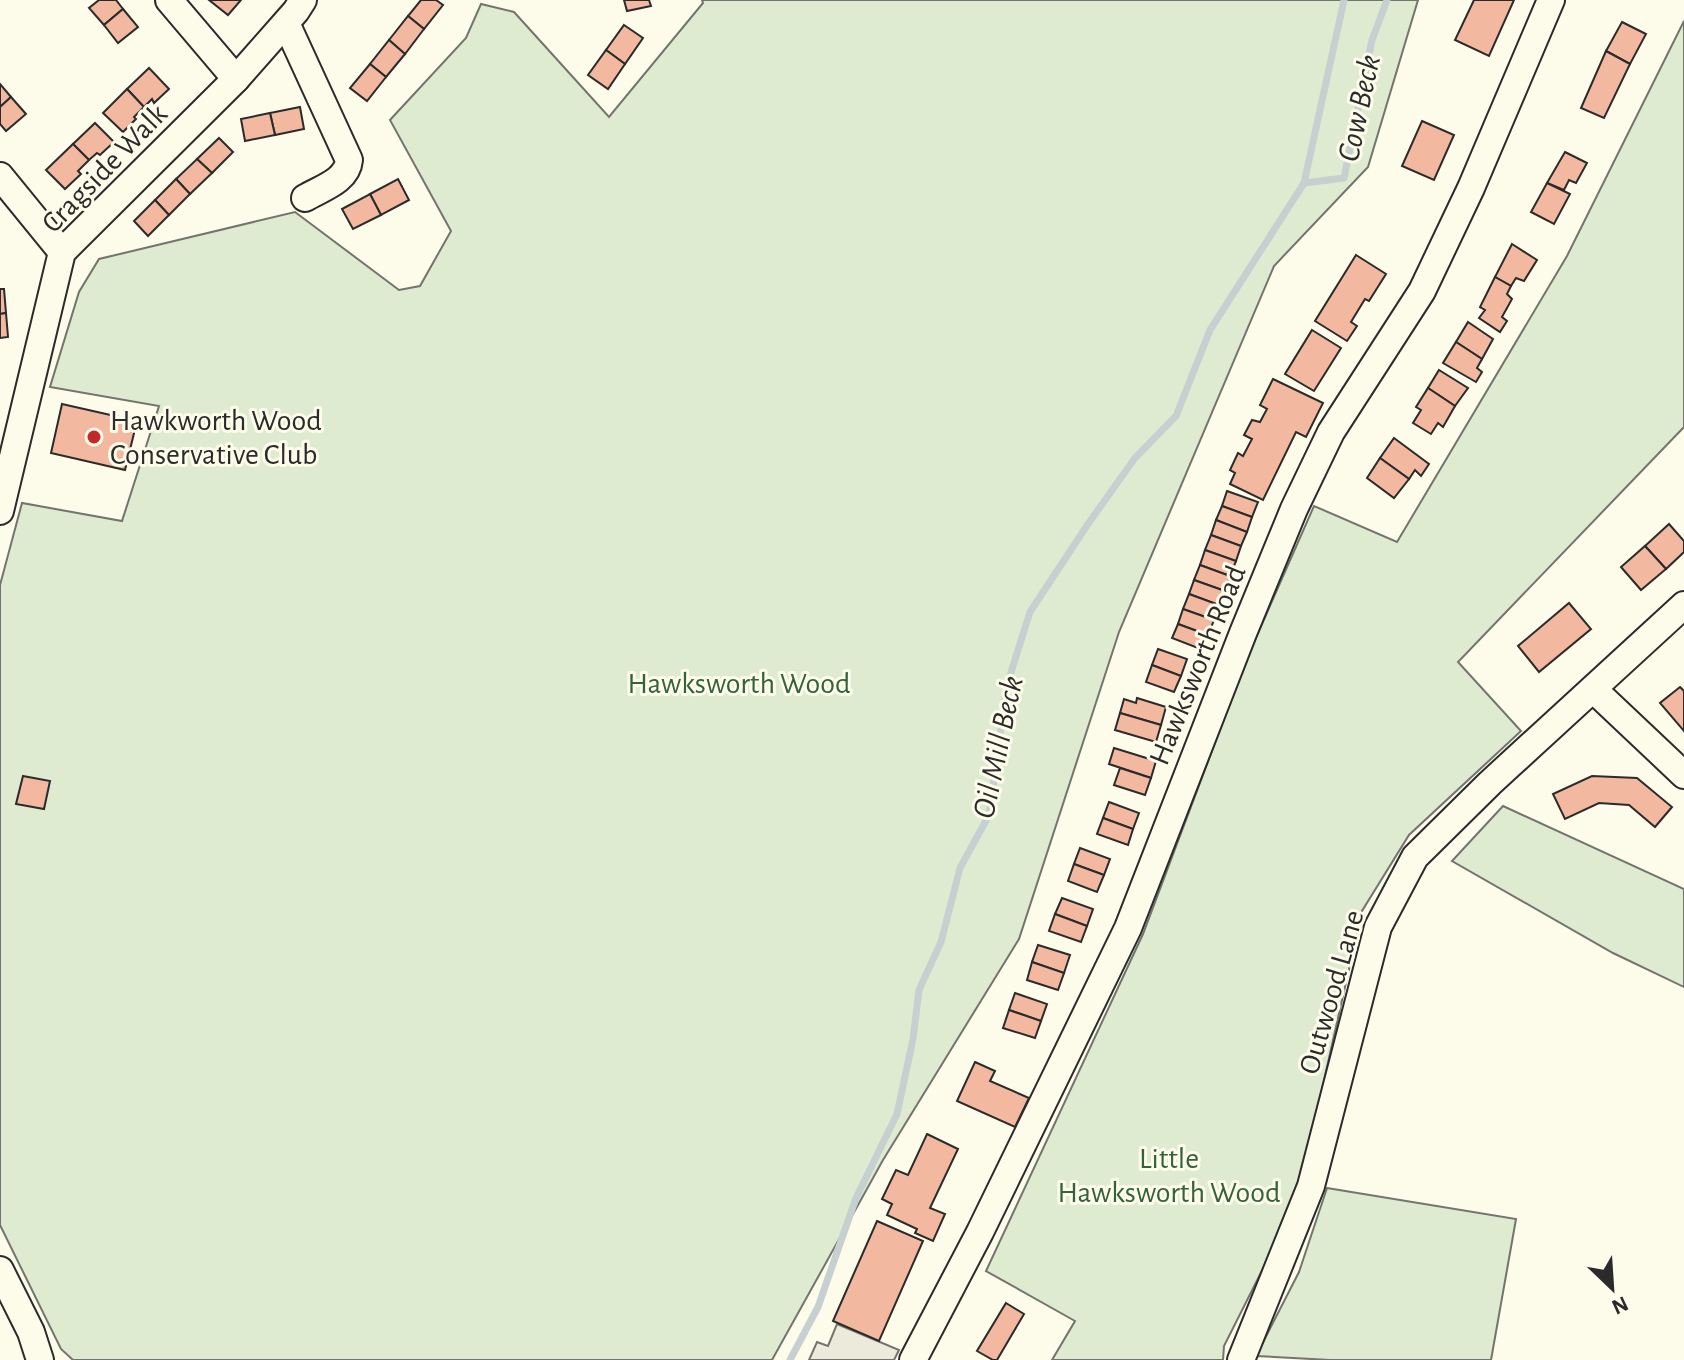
<svg xmlns="http://www.w3.org/2000/svg" width="1684" height="1360" viewBox="0 0 1684 1360" font-family="'Alegreya Sans',sans-serif">
<rect width="100%" height="100%" fill="#fdfbea"/>
<!-- green -->
<g fill="#deebd1" stroke="#74746e" stroke-width="2">
<path d="M702,0H1418L1368,167L1274,266L1119,632L1019,939L883,1160L772,1360H73L61,1349L0,1225V585L22,503L122,521L159,406L50,387L79,292L99,259L295,212L399,290L420,286L451,231L390,120L466,38L481,4L514,12L609,117L703,3Z"/>
<path d="M1684,21V427L1458,662L1521,731L1409,835L1362,911L1297,1201L1224,1346L1223,1360H1052L1075,1321L986,1271L1143,934L1247,658L1314,506L1397,542L1567,256Z"/>
<path d="M1503,806L1684,889V987L1613,953L1452,861Z"/>
<path d="M1327,1188L1516,1219L1491,1360H1330L1256,1356L1299,1272Z"/>
</g>
<!-- parking -->
<path fill="#eceadb" stroke="#74746e" stroke-width="2" d="M837,1324L899,1350L894,1360H809L817,1342L828,1346Z"/>
<g fill="none" stroke-linecap="round" stroke-linejoin="round">
<!-- stream -->
<g stroke="#c7d0d0" stroke-width="7">
<path d="M1304,183L1344,178L1372,40L1387,0"/>
<path d="M790,1360L818,1307L856,1198L897,1114L913,1039L919,990L941,942L960,868L989,815L1007,685L1030,612L1088,524L1135,458L1176,416L1210,330L1304,183L1344,0"/>
</g>
</g>
<!-- building -->
<g fill="#f2b8a0" stroke="#2b2b2b" stroke-width="2">
<path d="M99,0H116L123,9L104,25L89,8Z"/>
<path d="M209,0H241L228,15Z"/>
<path d="M421,0H436L443,5L424,29L408,16Z"/>
<path d="M624,0H649L651,6L627,11Z"/>
<path d="M1474,0H1514L1489,56L1455,40Z"/>
<path d="M123,9L138,27L118,43L104,25Z"/>
<path d="M408,16L424,29L405,54L389,40Z"/>
<path d="M1622,22L1646,34L1630,64L1606,51Z"/>
<path d="M624,25L643,38L625,64L606,50Z"/>
<path d="M389,40L405,54L386,77L370,64Z"/>
<path d="M606,50L625,64L608,89L588,75Z"/>
<path d="M1606,51L1630,64L1604,118L1581,108Z"/>
<path d="M370,64L386,77L367,101L350,88Z"/>
<path d="M149,68L169,89L154,103L152,99L144,107L127,89Z"/>
<path d="M0,84L11,97L0,107Z"/>
<path d="M127,89L144,107L134,117L136,119L123,132L103,113Z"/>
<path d="M11,97L26,114L6,131L0,124V107Z"/>
<path d="M300,107L304,129L275,135L270,113Z"/>
<path d="M270,113L275,135L245,141L241,119Z"/>
<path d="M1422,121L1454,135L1434,180L1402,166Z"/>
<path d="M95,123L114,142L100,155L97,153L89,160L73,144Z"/>
<path d="M219,138L233,152L212,173L197,159Z"/>
<path d="M73,144L89,160L78,171L81,174L65,189L46,170Z"/>
<path d="M1565,152L1587,163L1576,183L1569,180L1564,190L1547,183Z"/>
<path d="M197,159L212,173L190,194L176,179Z"/>
<path d="M176,179L190,194L169,215L155,200Z"/>
<path d="M398,179L409,200L381,215L370,194Z"/>
<path d="M1547,183L1570,194L1554,224L1531,212Z"/>
<path d="M370,194L381,215L353,229L342,209Z"/>
<path d="M155,200L169,215L148,236L134,221Z"/>
<path d="M1512,244L1537,260L1524,281L1516,278L1511,286L1495,277Z"/>
<path d="M1356,255L1386,274L1369,301L1365,299L1351,322L1357,326L1347,341L1315,321Z"/>
<path d="M1495,277L1511,286L1507,294L1512,299L1502,317L1507,321L1500,332L1479,318L1485,310L1480,307Z"/>
<path d="M0,289H4L6,313L0,314Z"/>
<path d="M6,313L8,337L0,338V314Z"/>
<path d="M1468,322L1493,339L1482,359L1456,342Z"/>
<path d="M1312,330L1341,348L1314,391L1285,374Z"/>
<path d="M1456,342L1482,359L1477,368L1482,372L1476,382L1443,363Z"/>
<path d="M1439,370L1468,388L1455,406L1428,388Z"/>
<path d="M1273,379L1323,403L1306,437L1296,432L1263,500L1230,484L1235,473L1230,470L1238,453L1243,456L1252,439L1244,435L1252,420L1260,422L1267,409L1260,405Z"/>
<path d="M1428,388L1455,406L1443,427L1438,423L1431,434L1413,423L1421,410L1416,407Z"/>
<path d="M62,404L137,421L125,470L51,453Z"/>
<path d="M1394,438L1429,464L1421,476L1415,470L1409,479L1380,458Z"/>
<path d="M1380,458L1409,479L1394,498L1367,478Z"/>
<path d="M1227,491L1258,502L1252,517L1222,506Z"/>
<path d="M1222,506L1252,517L1247,532L1216,520Z"/>
<path d="M1216,520L1247,532L1241,546L1211,535Z"/>
<path d="M1669,524L1684,541V552L1666,569L1645,546Z"/>
<path d="M1211,535L1241,546L1236,561L1205,550Z"/>
<path d="M1645,546L1666,569L1641,590L1621,567Z"/>
<path d="M1205,550L1236,561L1230,576L1200,565Z"/>
<path d="M1200,565L1230,576L1225,591L1194,580Z"/>
<path d="M1194,580L1225,591L1219,605L1189,594Z"/>
<path d="M1189,594L1219,605L1214,620L1183,609Z"/>
<path d="M1569,603L1591,629L1539,672L1518,646Z"/>
<path d="M1183,609L1214,620L1208,635L1178,624Z"/>
<path d="M1178,624L1208,635L1203,650L1172,638Z"/>
<path d="M1158,649L1187,659L1181,676L1152,665Z"/>
<path d="M1152,665L1181,676L1174,692L1146,682Z"/>
<path d="M1680,687L1684,691V731L1660,703Z"/>
<path d="M1137,698L1166,707L1161,725L1120,713L1124,699L1136,703Z"/>
<path d="M1120,713L1161,725L1156,742L1115,730Z"/>
<path d="M1114,748L1156,761L1151,778L1109,764Z"/>
<path d="M1120,768L1151,778L1145,795L1114,785Z"/>
<path d="M23,776L50,781L44,809L16,804Z"/>
<path d="M1592,776L1637,778L1672,807L1655,827L1629,805L1599,803L1565,819L1553,794Z"/>
<path d="M1109,802L1139,813L1133,829L1103,818Z"/>
<path d="M1103,818L1133,829L1128,845L1097,834Z"/>
<path d="M1080,848L1110,859L1104,875L1074,864Z"/>
<path d="M1074,864L1104,875L1097,892L1068,881Z"/>
<path d="M1062,898L1093,909L1087,926L1055,914Z"/>
<path d="M1055,914L1087,926L1081,942L1049,931Z"/>
<path d="M1038,945L1070,955L1064,973L1032,962Z"/>
<path d="M1032,962L1064,973L1058,990L1027,980Z"/>
<path d="M1015,993L1047,1004L1041,1021L1009,1010Z"/>
<path d="M1009,1010L1041,1021L1035,1038L1003,1028Z"/>
<path d="M975,1062L995,1071L990,1081L1029,1098L1015,1127L957,1101Z"/>
<path d="M927,1134L958,1149L930,1208L945,1214L933,1241L915,1233L917,1229L887,1215L892,1204L882,1199L896,1170L908,1175Z"/>
<path d="M877,1221L923,1241L879,1341L833,1321Z"/>
<path d="M1006,1303L1024,1314L997,1360H993L977,1351Z"/>
</g>
<g fill="none" stroke-linecap="round" stroke-linejoin="round">
<!-- minor casing -->
<g stroke="#2b2b2b" stroke-width="30">
<g id="minor">
<path d="M169,0L236,79"/>
<path d="M286,23L349,160C347,181 322,188 305,198"/>
<path d="M0,176L62,252"/>
<path d="M0,511L62,252L236,79L296,11L303,0"/>
<path d="M1593,689L1684,775"/>
<path d="M0,1270L31,1332L40,1360"/>
<path d="M913,1360L980,1232L1128,928L1243,633L1294,509L1331,432L1422,291L1471,188L1551,0"/>
<path d="M1241,1360L1311,1186L1378,927L1415,857L1490,783L1684,605"/>
</g>
</g>
<!-- minor -->
<use href="#minor" stroke="#fdfbea" stroke-width="26"/>
</g>
<!-- markers -->
<circle fill="#c62828" stroke="#fdfbea" stroke-width="3" cx="94" cy="437" r="8"/>
<g text-anchor="middle" stroke-width="6" stroke-linejoin="round" paint-order="stroke">
<!-- street labels -->
<g font-size="30" fill="#2b2b2b" stroke="#fdfbea">
<text transform="translate(104 168) rotate(-46)" y="10">Cragside Walk</text>
<text transform="translate(1197 665) rotate(-68)" y="10">Hawksworth Road</text>
<text transform="translate(1331 992) rotate(-74)" y="10">Outwood Lane</text>
</g>
<!-- poi labels -->
<g font-size="30" fill="#2b2b2b" stroke="#fdfbea" text-anchor="start">
<text x="110" y="430">Hawkworth Wood<tspan x="110" dy="34">Conservative Club</tspan></text>
</g>
<!-- park labels -->
<g font-size="30" fill="#34623c" stroke="#fdfbea">
<text x="739" y="693">Hawksworth Wood</text>
<text x="1169" y="1168">Little<tspan x="1169" dy="34">Hawksworth Wood</tspan></text>
</g>
<!-- water labels -->
<g font-size="32" font-style="italic" fill="#2b2b2b" stroke="#fdfbea">
<text transform="translate(1358 108) rotate(-78)" y="11">Cow Beck</text>
<text transform="translate(997 747) rotate(-78)" y="11">Oil Mill Beck</text>
</g>
</g>
<!-- north arrow -->
<g transform="translate(1612 1288) rotate(155)" stroke="#fdfbea" stroke-width="6" paint-order="stroke">
<path d="M0-6L14 30L0 20L-14 30Z" fill="#2b2b2b"/>
<text y="-12" font-size="22" font-weight="bold" text-anchor="middle" fill="#2b2b2b">N</text>
</g>
</svg>
